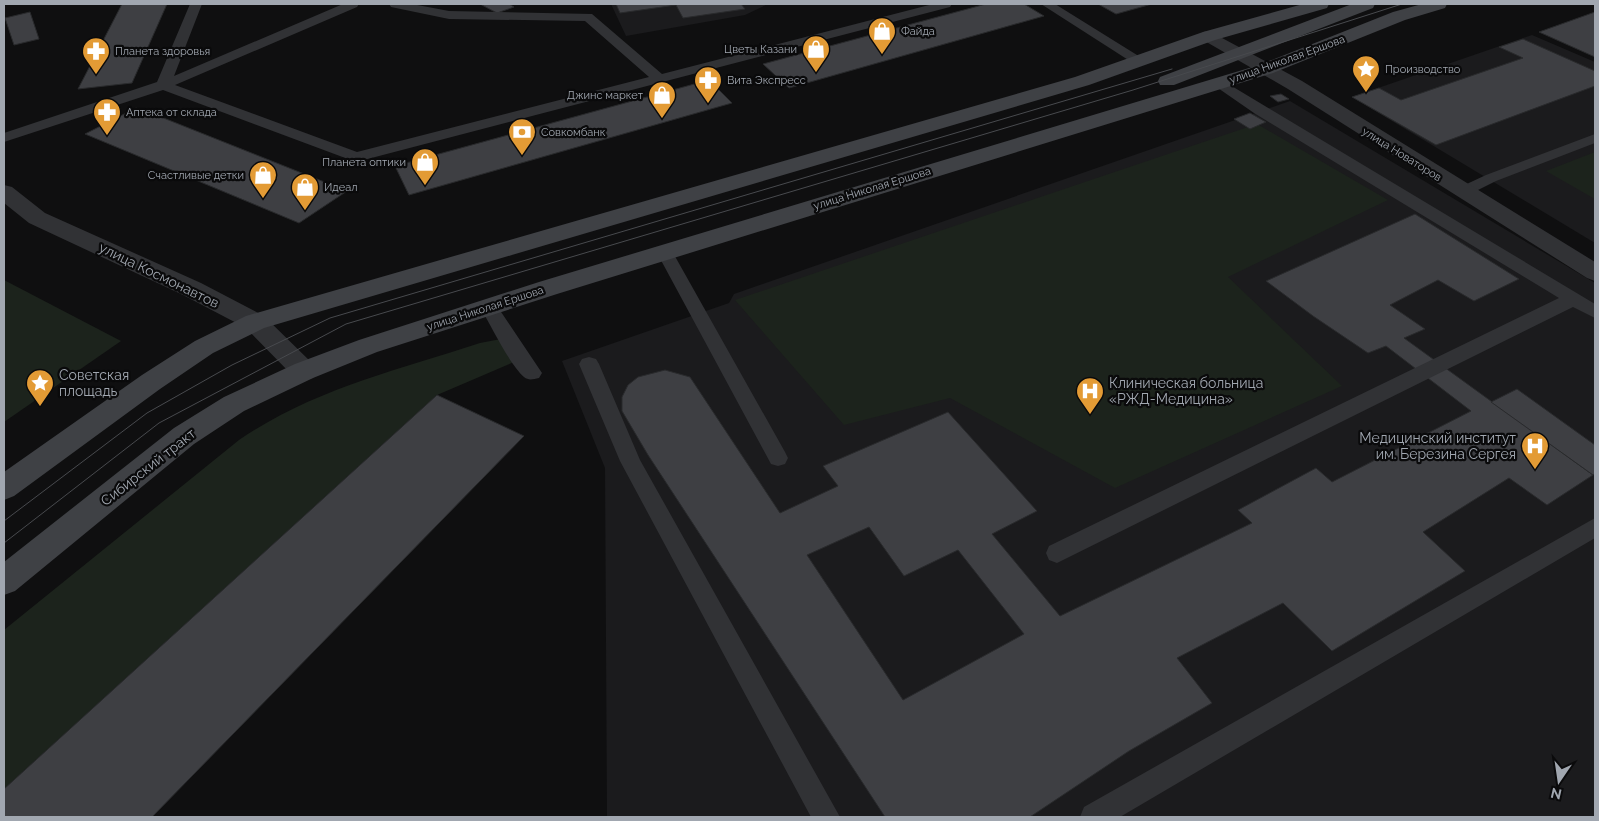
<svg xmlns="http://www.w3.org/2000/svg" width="1599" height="821" viewBox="0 0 1599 821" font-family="Raleway,sans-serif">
<rect width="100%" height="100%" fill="#0f0f10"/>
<!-- built -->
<g fill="#1b1b1d">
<path d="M611,4H768L745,15L626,36Z"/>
<path d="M1532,35L1595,62V243L1352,97Z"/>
<path d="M1290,101L1595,283V817H607L605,468L562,361L729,303L734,294Z"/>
</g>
<!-- green -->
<g fill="#1c231c">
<path d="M1257,124L1388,200L1228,277L1342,386L1115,488L950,398L844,425L735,300Z"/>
<path d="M1595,152V199L1546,171Z"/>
<path d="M4,280L121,341L4,422Z"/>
<path d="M501,339L514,362L437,395L4,789V630L239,440C314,389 395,371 480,343Z"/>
</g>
<!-- building -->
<g fill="#3e3f43" stroke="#292a2c" fill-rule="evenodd">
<path d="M122,4H167L132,83L78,89Z"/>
<path d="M480,4H509L514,7L497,13Z"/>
<path d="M616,4H741L745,9L683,18L676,5L620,13Z"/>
<path d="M986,4H1024L1044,16L789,88L763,64Z"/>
<path d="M1098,4H1152L1116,14Z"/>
<path d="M30,12L39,39L14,45L5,18Z"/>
<path d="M1595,12V57L1539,32Z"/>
<path d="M1523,39L1595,71V86L1436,145L1352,97L1379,88L1401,100L1523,58L1499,47Z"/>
<path d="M709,80L732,103L409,195L395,166Z"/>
<path d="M1281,94L1289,99L1278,102L1270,96Z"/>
<path d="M136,108L161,117L347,191L299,223L85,134Z"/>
<path d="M1250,113L1266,122L1250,129L1234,119Z"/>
<path d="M1415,214L1519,279L1474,301L1438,280L1390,305L1425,329L1404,338L1593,475L1547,505L1509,478L1423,532L1465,571L1332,651L1283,603L1177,658L1212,703L1129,751L1030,817H885L648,455L622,411V397L628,385L638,377L665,370L690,377L780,513L838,486L823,466L948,412L1037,511L992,534L1060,616L1252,523L1238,510L1316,468L1332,482L1471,411L1386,346L1368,353L1313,316L1266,281ZM869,527L904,576L958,550L1024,634L903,700L807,555Z"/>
<path d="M1517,389L1595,445V474L1593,475L1491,402Z"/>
<path d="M437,395L524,436L152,817H4V789Z"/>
</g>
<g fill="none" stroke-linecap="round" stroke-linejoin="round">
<!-- service -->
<g fill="#313235" fill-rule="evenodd">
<path d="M190,4H202L174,76L343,4H359L357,7L175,85L357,152L649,77L585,21L449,19L391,7L389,4H412L449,11L592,14L662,74L933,4H952L950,7L356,162L163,90L4,142V133L157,82Z"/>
<path d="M1041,4H1055L1145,60L1138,64L1133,63Z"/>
<path d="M1220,79L1595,304V318L1573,307L1057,563L1049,560L1046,553L1049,546L1559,298L1254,113L1215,86L1213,83Z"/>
<path d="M1595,134V143L1496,181L1468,195H1456L1454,192L1456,189L1486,175Z"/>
<path d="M664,246L670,247L672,251L785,452L788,458L785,464L778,466L771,464L656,251L658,247Z"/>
<path d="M489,301L495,303L542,373L539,378C533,379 529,381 524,377C509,364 491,325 480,307L483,303Z"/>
<path d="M589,357L596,359L599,364L640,460L840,817H811L620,461L579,364L582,359Z"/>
<path d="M1595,518V538L1120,817H1080L1084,807Z"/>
</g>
<!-- minor -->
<path fill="#313235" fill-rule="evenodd" d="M1209,31L1302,81L1595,262V281L1587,278L1288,89L1203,40L1200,36L1203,32Z"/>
<!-- tertiary -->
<path fill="#313235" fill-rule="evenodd" d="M4,185L12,187L45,213L201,283L264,316L313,364L317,371L313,378L304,380L295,378L246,328L183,295L29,223L4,203Z"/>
<!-- secondary -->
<g fill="#3f4145" fill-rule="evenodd">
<path d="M1303,4H1329L1327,8L1215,40L1089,85L264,328L213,353L160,389L14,496L4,500V472L142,375L195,341L246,316L1075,77L1203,32Z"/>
<path d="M1352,4H1375L1373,8L1174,85H1160L1158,81L1160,77Z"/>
<path d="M1422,4H1447L1445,8L1405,20L1273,73L557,294L377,352L313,378L244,411L194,444L15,591L4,595V562L174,428L224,397L295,364L359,340L539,282L1259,65L1393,12Z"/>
</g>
<!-- tram -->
<g stroke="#484a4e" stroke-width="1">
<path d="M4,521L147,413L232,365L330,318L1172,69"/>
<path d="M4,543L159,423L346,324L1133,90L1402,4"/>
</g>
</g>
<!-- icons -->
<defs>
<g id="shop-pin" transform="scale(1.4375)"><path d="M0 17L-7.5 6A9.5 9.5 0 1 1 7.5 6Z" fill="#e39b35" stroke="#0a0a0b"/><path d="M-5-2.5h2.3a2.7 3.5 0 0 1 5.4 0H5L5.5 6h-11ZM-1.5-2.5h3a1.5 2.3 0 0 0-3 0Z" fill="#fff"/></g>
<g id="pharmacy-pin" transform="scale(1.4375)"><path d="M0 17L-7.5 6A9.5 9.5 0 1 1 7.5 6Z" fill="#e39b35" stroke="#0a0a0b"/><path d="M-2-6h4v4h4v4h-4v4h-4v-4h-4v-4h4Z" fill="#fff"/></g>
<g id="sight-pin" transform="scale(1.4375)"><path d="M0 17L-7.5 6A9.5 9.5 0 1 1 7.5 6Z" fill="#e39b35" stroke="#0a0a0b"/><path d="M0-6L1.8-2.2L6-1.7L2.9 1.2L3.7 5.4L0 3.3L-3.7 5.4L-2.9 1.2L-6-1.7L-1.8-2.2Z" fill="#fff"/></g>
<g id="bank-pin" transform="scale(1.4375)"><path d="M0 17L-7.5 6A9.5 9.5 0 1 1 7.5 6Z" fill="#e39b35" stroke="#0a0a0b"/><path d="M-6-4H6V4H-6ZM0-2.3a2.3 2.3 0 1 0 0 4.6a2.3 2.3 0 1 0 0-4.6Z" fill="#fff"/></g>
<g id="hospital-pin" transform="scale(1.4375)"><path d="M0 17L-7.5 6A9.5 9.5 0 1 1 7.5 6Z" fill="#e39b35" stroke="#0a0a0b"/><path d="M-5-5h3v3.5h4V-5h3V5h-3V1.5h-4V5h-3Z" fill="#fff"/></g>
</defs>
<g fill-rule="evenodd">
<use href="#shop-pin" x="882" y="31"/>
<use href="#shop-pin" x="816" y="49"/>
<use href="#pharmacy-pin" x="96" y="51"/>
<use href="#sight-pin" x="1366" y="69"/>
<use href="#pharmacy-pin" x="708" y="80"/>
<use href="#shop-pin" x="662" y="95"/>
<use href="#pharmacy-pin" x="107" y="112"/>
<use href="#bank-pin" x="522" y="132"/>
<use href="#shop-pin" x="425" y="162"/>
<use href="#shop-pin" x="263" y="175"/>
<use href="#shop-pin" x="305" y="187"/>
<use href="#sight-pin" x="40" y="383"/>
<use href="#hospital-pin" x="1090" y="391"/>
<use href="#hospital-pin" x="1535" y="446"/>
</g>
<g text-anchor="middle" stroke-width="4.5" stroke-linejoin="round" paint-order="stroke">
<!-- far-poi labels -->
<g font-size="11" fill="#a1a7b0" stroke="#0a0a0b" text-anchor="start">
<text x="901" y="35">Файда</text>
<text x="797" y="53" text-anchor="end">Цветы Казани</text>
<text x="115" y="55">Планета здоровья</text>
<text x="1385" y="73">Производство</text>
<text x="727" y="84">Вита Экспресс</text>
<text x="643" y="99" text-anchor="end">Джинс маркет</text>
<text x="126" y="116">Аптека от склада</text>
<text x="541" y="136">Совкомбанк</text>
<text x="406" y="166" text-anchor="end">Планета оптики</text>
<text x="244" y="179" text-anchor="end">Счастливые детки</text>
<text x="324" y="191">Идеал</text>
</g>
<!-- far-street labels -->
<g font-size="11" fill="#a1a7b0" stroke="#0a0a0b">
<text transform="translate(1287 59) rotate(-20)" y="4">улица Николая Ершова</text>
<text transform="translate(1402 154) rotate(32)" y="4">улица Новаторов</text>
<text transform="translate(872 188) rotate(-17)" y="4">улица Николая Ершова</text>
<text transform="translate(485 308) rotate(-18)" y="4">улица Николая Ершова</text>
</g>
<!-- street labels -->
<g font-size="14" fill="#a1a7b0" stroke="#0a0a0b">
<text transform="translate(159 275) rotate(26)" y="5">улица Космонавтов</text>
<text transform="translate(148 467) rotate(-38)" y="5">Сибирский тракт</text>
</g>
<!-- poi labels -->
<g font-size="14" fill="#a1a7b0" stroke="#0a0a0b" text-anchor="start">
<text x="59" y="380">Советская<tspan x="59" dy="16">площадь</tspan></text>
<text x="1109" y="388">Клиническая больница<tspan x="1109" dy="16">«РЖД-Медицина»</tspan></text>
<text x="1516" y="443" text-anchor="end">Медицинский институт<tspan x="1516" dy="16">им. Березина Сергея</tspan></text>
</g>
</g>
<!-- border -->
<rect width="1599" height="821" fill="none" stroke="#a1a7b0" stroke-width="10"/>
<!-- north arrow -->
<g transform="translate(1559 781) rotate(193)" stroke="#0a0a0b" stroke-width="4" paint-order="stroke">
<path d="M0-4L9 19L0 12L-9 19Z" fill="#a1a7b0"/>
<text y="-8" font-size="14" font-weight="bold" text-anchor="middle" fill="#a1a7b0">N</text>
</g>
</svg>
